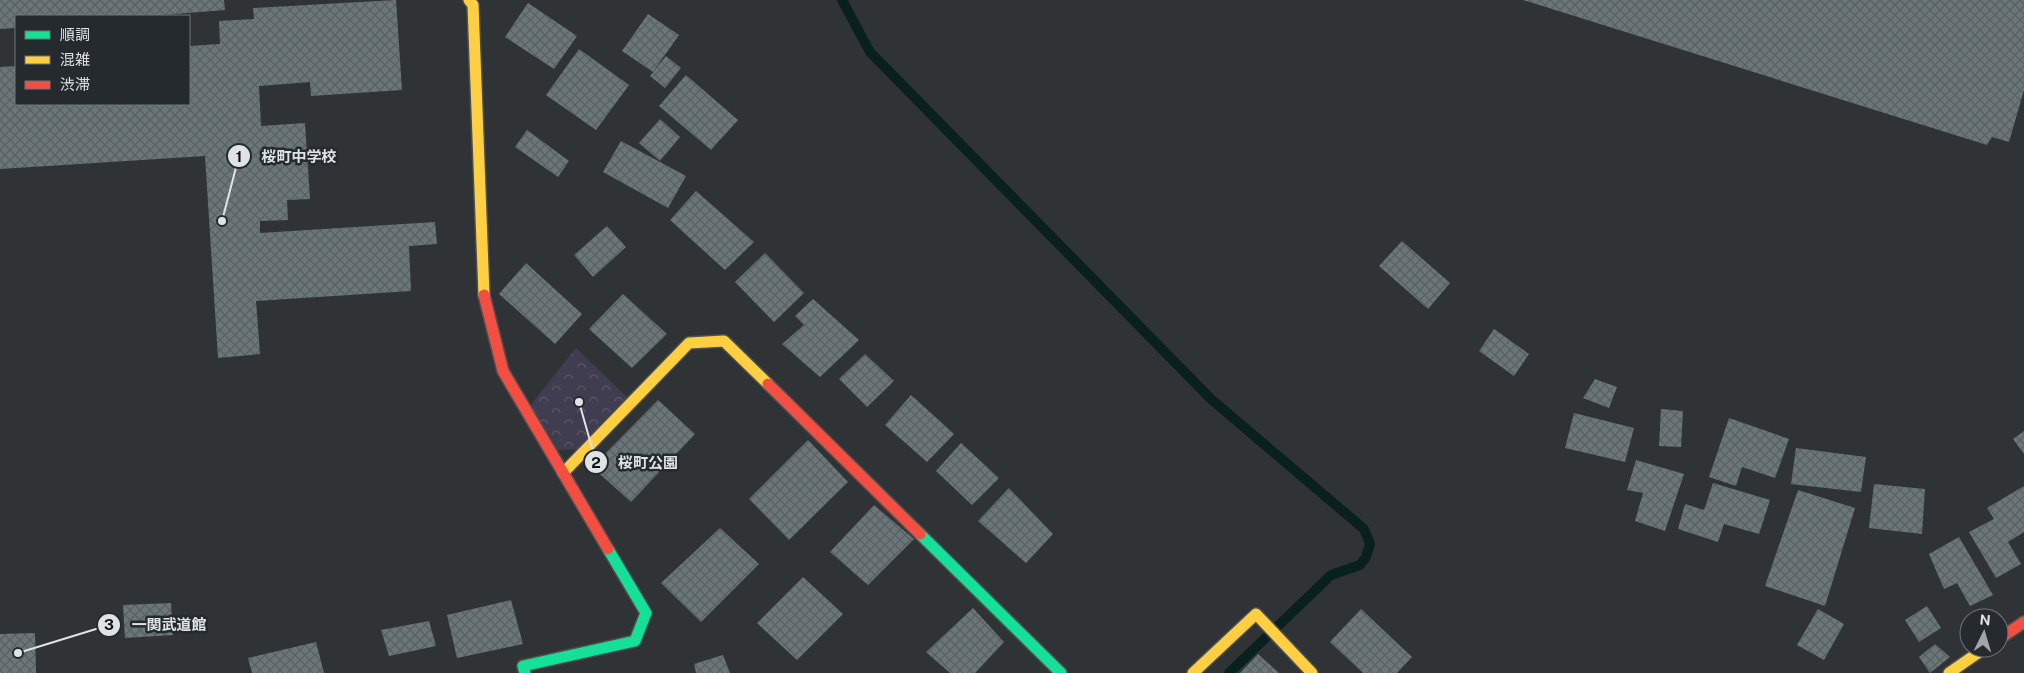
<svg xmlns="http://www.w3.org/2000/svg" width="2024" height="673" viewBox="0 0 2024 673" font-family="'Public Sans','Noto Sans JP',sans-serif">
<defs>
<pattern id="park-crowns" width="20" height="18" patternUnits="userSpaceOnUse" patternTransform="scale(1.25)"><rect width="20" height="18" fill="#3f3d4f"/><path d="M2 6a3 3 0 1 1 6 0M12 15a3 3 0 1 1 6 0" fill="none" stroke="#5a5968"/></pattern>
<pattern id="building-cross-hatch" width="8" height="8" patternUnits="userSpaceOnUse" patternTransform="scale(1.25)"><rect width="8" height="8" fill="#6b7679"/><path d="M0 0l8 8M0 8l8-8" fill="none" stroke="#596062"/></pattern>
</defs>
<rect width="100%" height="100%" fill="#303336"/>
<!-- park -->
<path fill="url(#park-crowns)" d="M576,348L628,398L585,449L557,450L530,406Z"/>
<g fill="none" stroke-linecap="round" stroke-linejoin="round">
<!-- stream -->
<path stroke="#09211e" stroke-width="10" d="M842,0L870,52L1212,400L1364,529L1370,544L1366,557L1360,565L1331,575L1229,673"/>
</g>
<!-- building -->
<g fill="url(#building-cross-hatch)">
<path d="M0,0H224L225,10L150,16H16V28L0,29Z"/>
<path d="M396,0L402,90L311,96L310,82L259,86L261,126L305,123L310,199L287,200L288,220L260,221V233L435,222L437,244L409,246L411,291L256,301L260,354L218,358L205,156L0,169V67L16,66V104H189V46L220,44L219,21L254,19L253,8Z"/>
<path d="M1523,0H2024V90L2009,142L1992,137L1987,145Z"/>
<path d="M528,3L577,36L554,69L505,37Z"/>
<path d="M648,14L679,35L653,72L622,51Z"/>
<path d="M579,49L629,85L596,130L546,95Z"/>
<path d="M666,56L681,68L665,88L650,76Z"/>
<path d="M686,75L738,120L711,150L659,106Z"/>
<path d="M660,119L680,137L660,161L639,143Z"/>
<path d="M527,130L569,161L558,177L515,147Z"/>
<path d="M621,141L686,176L668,208L603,172Z"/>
<path d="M696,191L754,242L725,270L670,220Z"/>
<path d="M607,226L626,247L593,277L574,255Z"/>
<path d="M1402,241L1450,283L1428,309L1379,266Z"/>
<path d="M765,253L804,293L774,322L735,282Z"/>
<path d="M526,263L582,314L555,344L499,294Z"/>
<path d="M623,294L667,334L632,368L589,329Z"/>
<path d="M813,299L859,340L820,377L782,344L804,325L795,316Z"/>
<path d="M1494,329L1529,354L1514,376L1479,351Z"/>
<path d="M865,354L894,381L867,407L839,379Z"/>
<path d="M1595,379L1617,387L1609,408L1583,398Z"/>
<path d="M911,395L954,434L927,462L885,425Z"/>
<path d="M658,400L695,434L631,502L592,467Z"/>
<path d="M1661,409L1683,411L1681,447L1659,446Z"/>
<path d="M1574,413L1634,428L1625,462L1565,448Z"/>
<path d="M1729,418L1789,439L1775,478L1742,467L1736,486L1709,477Z"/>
<path d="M2024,431V454L2013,439Z"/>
<path d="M808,440L848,482L789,540L749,499Z"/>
<path d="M961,443L999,478L972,505L936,471Z"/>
<path d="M1796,448L1866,457L1861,492L1791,484Z"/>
<path d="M1636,460L1684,474L1665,531L1635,521L1643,493L1627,490Z"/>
<path d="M1713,483L1770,500L1759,534L1724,524L1718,542L1678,529L1685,504L1704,510Z"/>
<path d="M1874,484L1925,489L1922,534L1869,528Z"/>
<path d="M2024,486V532L2008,542L2021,564L1996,578L1969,532L1994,519L1987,508Z"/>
<path d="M1009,488L1053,534L1026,563L978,521Z"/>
<path d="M1798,490L1855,508L1825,606L1765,586Z"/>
<path d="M874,505L914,539L868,585L830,552Z"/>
<path d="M720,528L759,564L701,622L661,583Z"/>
<path d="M1959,537L1993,595L1970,606L1957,583L1944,589L1929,554Z"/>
<path d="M803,577L843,614L797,660L757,623Z"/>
<path d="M511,600L523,644L457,658L447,615Z"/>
<path d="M171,603L173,635L125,638L123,605Z"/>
<path d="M1927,606L1941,628L1919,642L1905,620Z"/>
<path d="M973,608L1004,642L975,673H950L926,652Z"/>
<path d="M1361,609L1412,657L1397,673H1363L1330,642Z"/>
<path d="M1818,609L1844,624L1824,660L1797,645Z"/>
<path d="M429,621L436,646L389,656L381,630Z"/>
<path d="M35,633L36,673H0V634Z"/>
<path d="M316,642L324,673H252L248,658Z"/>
<path d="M1935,644L1950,657L1930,673L1919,657Z"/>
<path d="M1258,654L1279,673H1240Z"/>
<path d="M723,655L730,673H696L694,664Z"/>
</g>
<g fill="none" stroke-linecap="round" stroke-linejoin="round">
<!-- fast casing -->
<g stroke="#4d4f51" stroke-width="14">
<g id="fast">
<path d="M920,534L1061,673"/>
<path d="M525,673L523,666L635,641L646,613L608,549"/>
</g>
</g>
<!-- slow casing -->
<g stroke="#4d4f51" stroke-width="14">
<g id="slow">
<path d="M469,0L473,5L484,295"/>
<path d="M563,473L689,343L724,341L768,384"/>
<path d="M1193,673L1256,614L1312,673"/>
<path d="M1949,673L1985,648"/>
</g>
</g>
<!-- jam casing -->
<g stroke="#4d4f51" stroke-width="14">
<g id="jam">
<path d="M484,295L503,371L608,549"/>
<path d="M768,384L920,534"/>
<path d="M1999,639L2024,622"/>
</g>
</g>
<!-- fast -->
<use href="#fast" stroke="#16e098" stroke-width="11"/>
<!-- slow -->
<use href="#slow" stroke="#ffcf43" stroke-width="11"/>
<!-- jam -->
<use href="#jam" stroke="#f24e42" stroke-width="11"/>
</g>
<!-- callouts -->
<path fill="none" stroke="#dfe3e5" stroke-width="2" d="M222 221L239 156M579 402L596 462M18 653L109 625"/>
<g fill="#dfe3e5" stroke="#242a2e" stroke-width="2">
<circle cx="222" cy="221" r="5"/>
<circle cx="579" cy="402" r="5"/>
<circle cx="18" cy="653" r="5"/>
<circle cx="239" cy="156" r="12"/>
<circle cx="596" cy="462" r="12"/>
<circle cx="109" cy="625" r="12"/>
</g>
<g font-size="15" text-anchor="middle" font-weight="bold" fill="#111">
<text x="239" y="162">1</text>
<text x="596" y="468">2</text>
<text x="109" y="630">3</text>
</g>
<g font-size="15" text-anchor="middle" font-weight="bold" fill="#dfe3e5" stroke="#242a2e" stroke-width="5" stroke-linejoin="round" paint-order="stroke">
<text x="299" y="162">桜町中学校</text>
<text x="648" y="468">桜町公園</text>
<text x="169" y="630">一関武道館</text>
</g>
<!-- legend -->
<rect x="15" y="15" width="175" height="90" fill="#242a2e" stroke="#6f7477"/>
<rect x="25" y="31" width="25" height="8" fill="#16e098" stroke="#6f7477"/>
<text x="60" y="40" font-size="15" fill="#dfe3e5">順調</text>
<rect x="25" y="56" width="25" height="8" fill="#ffcf43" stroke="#6f7477"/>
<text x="60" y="65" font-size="15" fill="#dfe3e5">混雑</text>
<rect x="25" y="81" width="25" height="8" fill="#f24e42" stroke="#6f7477"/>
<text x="60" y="90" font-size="15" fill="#dfe3e5">渋滞</text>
<!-- north arrow -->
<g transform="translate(1984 633) rotate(5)"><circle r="24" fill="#242a2e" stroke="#6f7477"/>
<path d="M0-4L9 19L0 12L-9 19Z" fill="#a2a5a8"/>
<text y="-8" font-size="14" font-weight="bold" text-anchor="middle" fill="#dfe3e5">N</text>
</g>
</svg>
